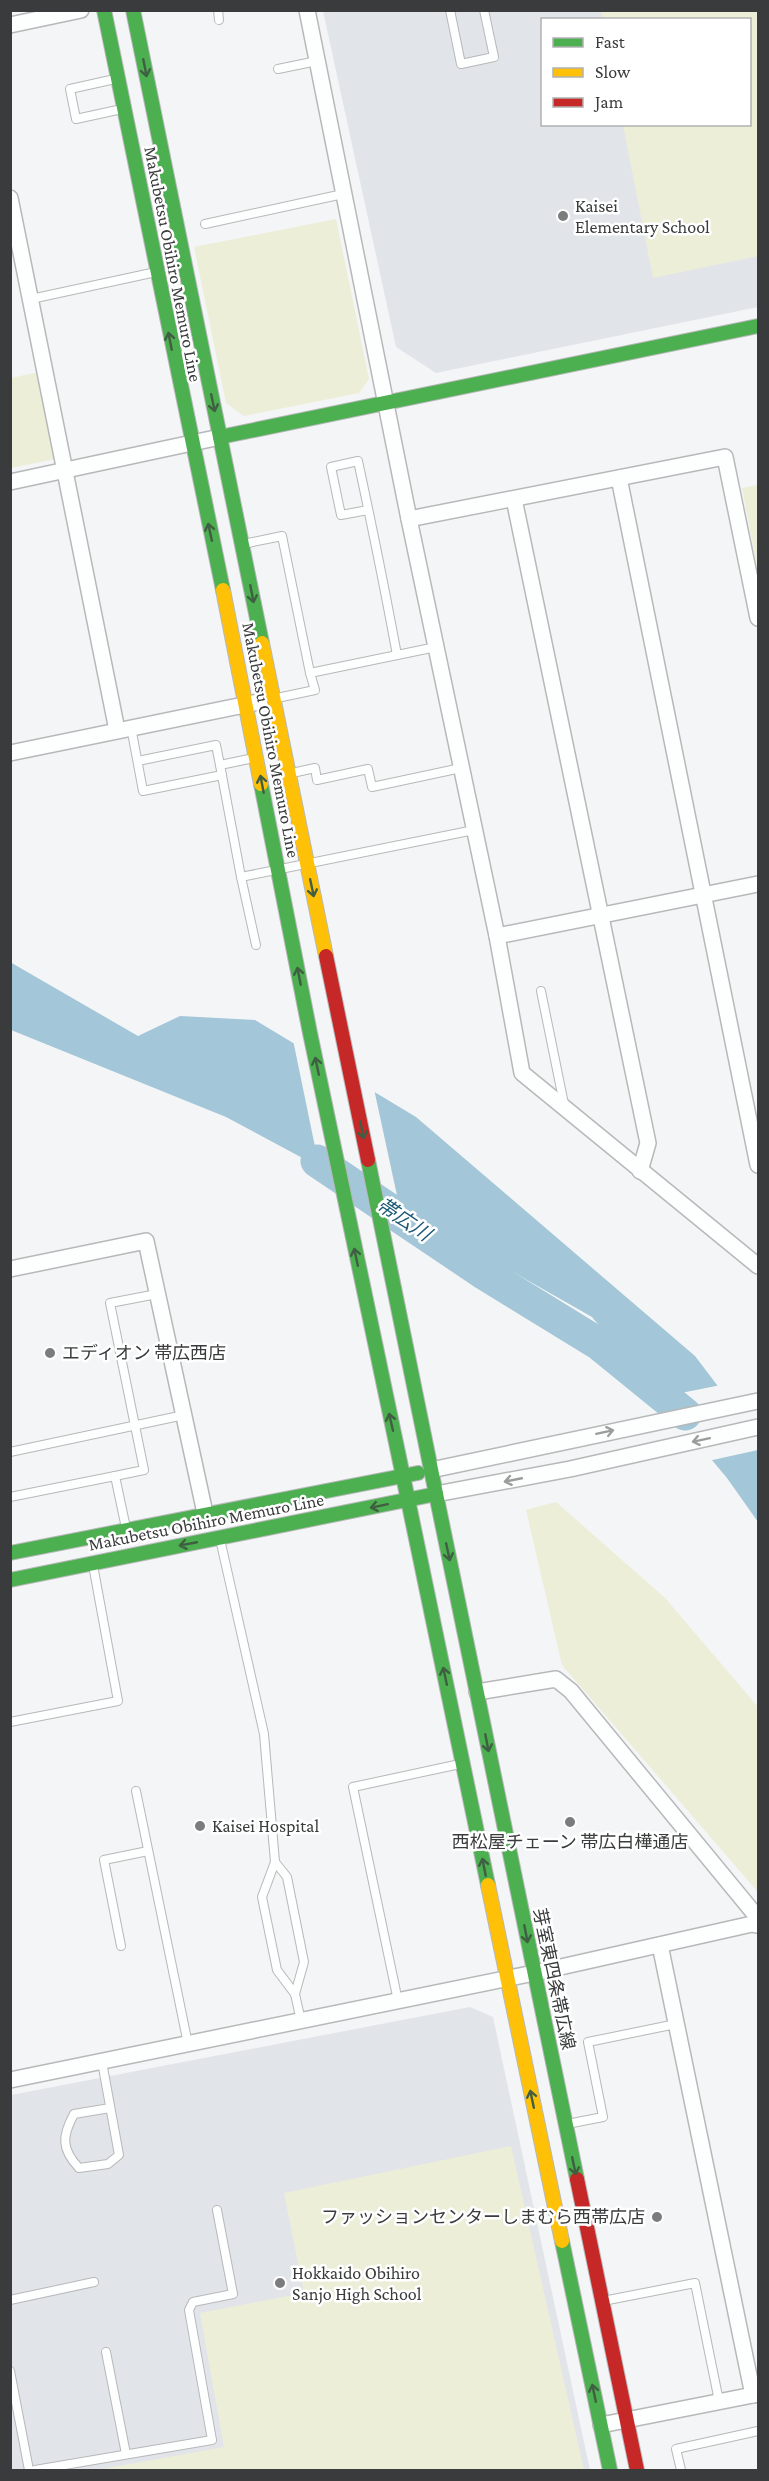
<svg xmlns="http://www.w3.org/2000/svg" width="769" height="2481" viewBox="0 0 769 2481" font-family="'Crimson Pro','Noto Sans JP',serif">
<rect width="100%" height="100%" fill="#f4f5f6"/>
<!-- built -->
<g fill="#e1e5ea" fill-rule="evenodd">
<path d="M323,11H758V307L436,373L396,347ZM542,20H750V124H542Z"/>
<path d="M470,2007L493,2017L590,2470H11V2095Z"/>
</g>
<!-- green -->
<g fill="#eceed7">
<path d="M601,11H758V256L653,278L623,125L750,124V20L603,19Z"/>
<path d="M336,219L369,379L359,393L244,416L226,403L194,247Z"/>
<path d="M39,372L56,459L11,468V378Z"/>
<path d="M758,485V571L742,488Z"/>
<path d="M556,1502L665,1598L758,1707V1892L562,1665L526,1510Z"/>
<path d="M511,2146L584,2470H96L224,2447L200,2313L304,2293L284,2193Z"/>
</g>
<!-- water -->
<path fill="#a3c6d8" d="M10,962L138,1036L180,1016L255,1020L416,1117L695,1356L758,1439V1522L727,1478L592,1317L476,1251L226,1117L11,1030Z"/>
<!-- pier -->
<g fill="#f4f5f6">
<path d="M293,1040L374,1089L401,1214L320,1171Z"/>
<path d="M721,1385L758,1434V1450L708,1461L656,1398Z"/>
</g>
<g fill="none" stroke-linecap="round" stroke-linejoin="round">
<!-- river -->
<path stroke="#a3c6d8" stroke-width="33" d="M317,1161L485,1274L599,1344L685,1414"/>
<!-- lane casing -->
<g stroke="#b7b8b9" stroke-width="10">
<g id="lane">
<path d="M218,10L219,20"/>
<path d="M450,10L461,64L494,57L484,10"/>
<path d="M278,69L317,61"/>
<path d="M115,79L70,89L76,119L122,109"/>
<path d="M205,224L343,194"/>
<path d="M31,299L156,272"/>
<path d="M368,510L341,515L331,467L358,461C372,526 385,590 397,655"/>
<path d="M243,544L282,536L310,673"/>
<path d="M277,698L315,690L310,673L436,647"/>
<path d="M131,727L143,791L222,775"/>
<path d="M254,758L220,765L241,877L474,830"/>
<path d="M138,761L216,745L220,765"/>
<path d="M292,773L315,768L317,780L368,769L372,787L461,768"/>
<path d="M241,877L256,945"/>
<path d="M541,991L564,1104"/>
<path d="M10,1452L184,1415"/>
<path d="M10,1497L115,1476"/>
<path d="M126,1528L115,1476L144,1470L110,1303L157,1294"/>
<path d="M220,1539L264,1734L275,1862L287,1877L304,1962L295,1994"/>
<path d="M10,1722L118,1701L93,1565"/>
<path d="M136,1791L188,2044"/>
<path d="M275,1862L262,1897L277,1970L295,1994L301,2021"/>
<path d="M121,1946L104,1860L148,1851"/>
<path d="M398,2001L353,1787L460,1764"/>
<path d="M102,2062L119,2155L108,2164L79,2168C61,2149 62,2136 74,2114L110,2108"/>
<path d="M567,2124L603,2117L588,2042L676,2024"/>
<path d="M10,2300L94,2282"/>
<path d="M603,2301L695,2283L719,2401"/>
<path d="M106,2352L126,2454"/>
<path d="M10,2371L29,2470"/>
<path d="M35,2470L212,2440L189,2310L193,2302L233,2294L217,2210"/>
<path d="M681,2470L676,2449L758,2431"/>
</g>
</g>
<!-- street casing -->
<g stroke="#b7b8b9" stroke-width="18">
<g id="street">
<path d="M307,10L409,519L497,936L522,1073L758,1266"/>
<path d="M10,25L81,10"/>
<path d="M10,198L117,730"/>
<path d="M619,478L758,1165"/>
<path d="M10,482L220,437"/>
<path d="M514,499L648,1143L640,1171"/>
<path d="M409,519L725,457L758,618"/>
<path d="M10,753L273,699"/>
<path d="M497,936L758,884"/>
<path d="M10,1269L146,1241L205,1513"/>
<path d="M431,1470L758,1401"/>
<path d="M436,1494L570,1469L758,1427"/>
<path d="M477,1692L556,1679L571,1691L758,1918"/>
<path d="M660,1945L753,2395"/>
<path d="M10,2080L534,1973L752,1924L758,1925"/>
<path d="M601,2425L758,2394"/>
</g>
</g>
<!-- fast casing -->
<g stroke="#b7b8b9" stroke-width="16">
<g id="fast">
<path d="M104,10L223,590"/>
<path d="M133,10L262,643"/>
<path d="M220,437L758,326"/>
<path d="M261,784L310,1033L408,1500"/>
<path d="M436,1494L577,2179"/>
<path d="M408,1500L488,1885"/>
<path d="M10,1553L418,1473"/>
<path d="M10,1580L436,1494L368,1160"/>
<path d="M562,2241L610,2470"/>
</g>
</g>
<!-- slow casing -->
<g stroke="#b7b8b9" stroke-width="16">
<g id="slow">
<path d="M223,590L261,784"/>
<path d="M262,643L326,956"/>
<path d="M488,1885L562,2241"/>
</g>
</g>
<!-- jam casing -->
<g stroke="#b7b8b9" stroke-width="16">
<g id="jam">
<path d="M326,956L368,1160"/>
<path d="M577,2179L637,2470"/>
</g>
</g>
<!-- lane -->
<use href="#lane" stroke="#fdfefe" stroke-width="8"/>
<!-- street -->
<use href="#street" stroke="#fdfefe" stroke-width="15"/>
<!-- fast -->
<use href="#fast" stroke="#4caf50" stroke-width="14"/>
<!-- slow -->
<use href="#slow" stroke="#ffc107" stroke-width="14"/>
<!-- jam -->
<use href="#jam" stroke="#c62828" stroke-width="14"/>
</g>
<!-- one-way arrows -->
<defs><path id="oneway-shaft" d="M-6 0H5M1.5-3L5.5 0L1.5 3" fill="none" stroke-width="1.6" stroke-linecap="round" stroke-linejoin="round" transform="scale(1.5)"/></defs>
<g stroke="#3f5e42">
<use href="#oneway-shaft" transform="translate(145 68) rotate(79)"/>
<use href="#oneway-shaft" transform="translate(170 341) rotate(-101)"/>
<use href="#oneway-shaft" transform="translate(213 403) rotate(78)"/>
<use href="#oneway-shaft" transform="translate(210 532) rotate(-102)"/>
<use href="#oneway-shaft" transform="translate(252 594) rotate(79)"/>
<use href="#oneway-shaft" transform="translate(262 784) rotate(-101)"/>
<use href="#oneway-shaft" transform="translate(312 888) rotate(78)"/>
<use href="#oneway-shaft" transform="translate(299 976) rotate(-101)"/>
<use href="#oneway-shaft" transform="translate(317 1066) rotate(-102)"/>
<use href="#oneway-shaft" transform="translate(362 1130) rotate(78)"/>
<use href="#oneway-shaft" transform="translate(356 1257) rotate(-102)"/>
<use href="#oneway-shaft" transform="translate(391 1422) rotate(-103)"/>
<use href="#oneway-shaft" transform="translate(379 1506) rotate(168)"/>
<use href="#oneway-shaft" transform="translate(188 1544) rotate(169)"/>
<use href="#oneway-shaft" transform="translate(448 1552) rotate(78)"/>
<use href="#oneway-shaft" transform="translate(445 1676) rotate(-102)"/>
<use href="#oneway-shaft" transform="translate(487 1743) rotate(79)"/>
<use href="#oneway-shaft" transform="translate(484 1867) rotate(-101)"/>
<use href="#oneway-shaft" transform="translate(526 1934) rotate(79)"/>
<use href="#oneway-shaft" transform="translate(532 2099) rotate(-102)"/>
<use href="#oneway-shaft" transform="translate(574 2166) rotate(78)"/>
<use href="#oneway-shaft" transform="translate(594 2393) rotate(-102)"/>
</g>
<g stroke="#9c9c9d">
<use href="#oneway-shaft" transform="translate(605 1432) rotate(-12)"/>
<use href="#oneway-shaft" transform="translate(701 1440) rotate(168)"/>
<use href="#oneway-shaft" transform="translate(513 1480) rotate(169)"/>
</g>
<!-- markers -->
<g fill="#7b7c7d" stroke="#fff" stroke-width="2">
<circle cx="563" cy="216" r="6"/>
<circle cx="50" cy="1353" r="6"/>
<circle cx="570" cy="1822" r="6"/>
<circle cx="200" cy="1826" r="6"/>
<circle cx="657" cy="2217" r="6"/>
<circle cx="280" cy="2283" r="6"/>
</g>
<g text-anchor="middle" stroke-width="5" stroke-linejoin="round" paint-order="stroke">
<!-- poi labels -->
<g font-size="18" fill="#3a3b3c" stroke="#fff" text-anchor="start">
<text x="575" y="212">Kaisei<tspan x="575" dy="21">Elementary School</tspan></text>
<text x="62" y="1359">エディオン 帯広西店</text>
<text x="212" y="1832">Kaisei Hospital</text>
<text x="570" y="1848" text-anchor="middle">西松屋チェーン 帯広白樺通店</text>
<text x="645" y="2223" text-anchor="end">ファッションセンターしまむら西帯広店</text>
<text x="292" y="2279">Hokkaido Obihiro<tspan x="292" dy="21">Sanjo High School</tspan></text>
</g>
<!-- street labels -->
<g font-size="18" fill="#3a3b3c" stroke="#fff">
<text transform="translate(173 264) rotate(79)" y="6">Makubetsu Obihiro Memuro Line</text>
<text transform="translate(271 740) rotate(79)" y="6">Makubetsu Obihiro Memuro Line</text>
<text transform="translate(206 1522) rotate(-11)" y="6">Makubetsu Obihiro Memuro Line</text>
<text transform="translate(554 1979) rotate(78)" y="6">芽室東四条帯広線</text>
</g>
<!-- water labels -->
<g font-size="20" font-style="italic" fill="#1c5a75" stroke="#fff">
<text transform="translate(404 1219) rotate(34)" y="7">帯広川</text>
</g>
</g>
<!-- border -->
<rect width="769" height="2481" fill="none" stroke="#3a3b3c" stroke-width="24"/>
<!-- legend -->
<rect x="541" y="18" width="210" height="108" fill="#ffffff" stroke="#b0b1b1" stroke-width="1.5"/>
<rect x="553" y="38" width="30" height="9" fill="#4caf50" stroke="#b0b1b1" stroke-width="1.5"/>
<text x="595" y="48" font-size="18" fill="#3a3b3c">Fast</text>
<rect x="553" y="68" width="30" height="9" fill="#ffc107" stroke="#b0b1b1" stroke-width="1.5"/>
<text x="595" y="78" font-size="18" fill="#3a3b3c">Slow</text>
<rect x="553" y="98" width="30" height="9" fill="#c62828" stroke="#b0b1b1" stroke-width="1.5"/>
<text x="595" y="108" font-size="18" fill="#3a3b3c">Jam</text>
</svg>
